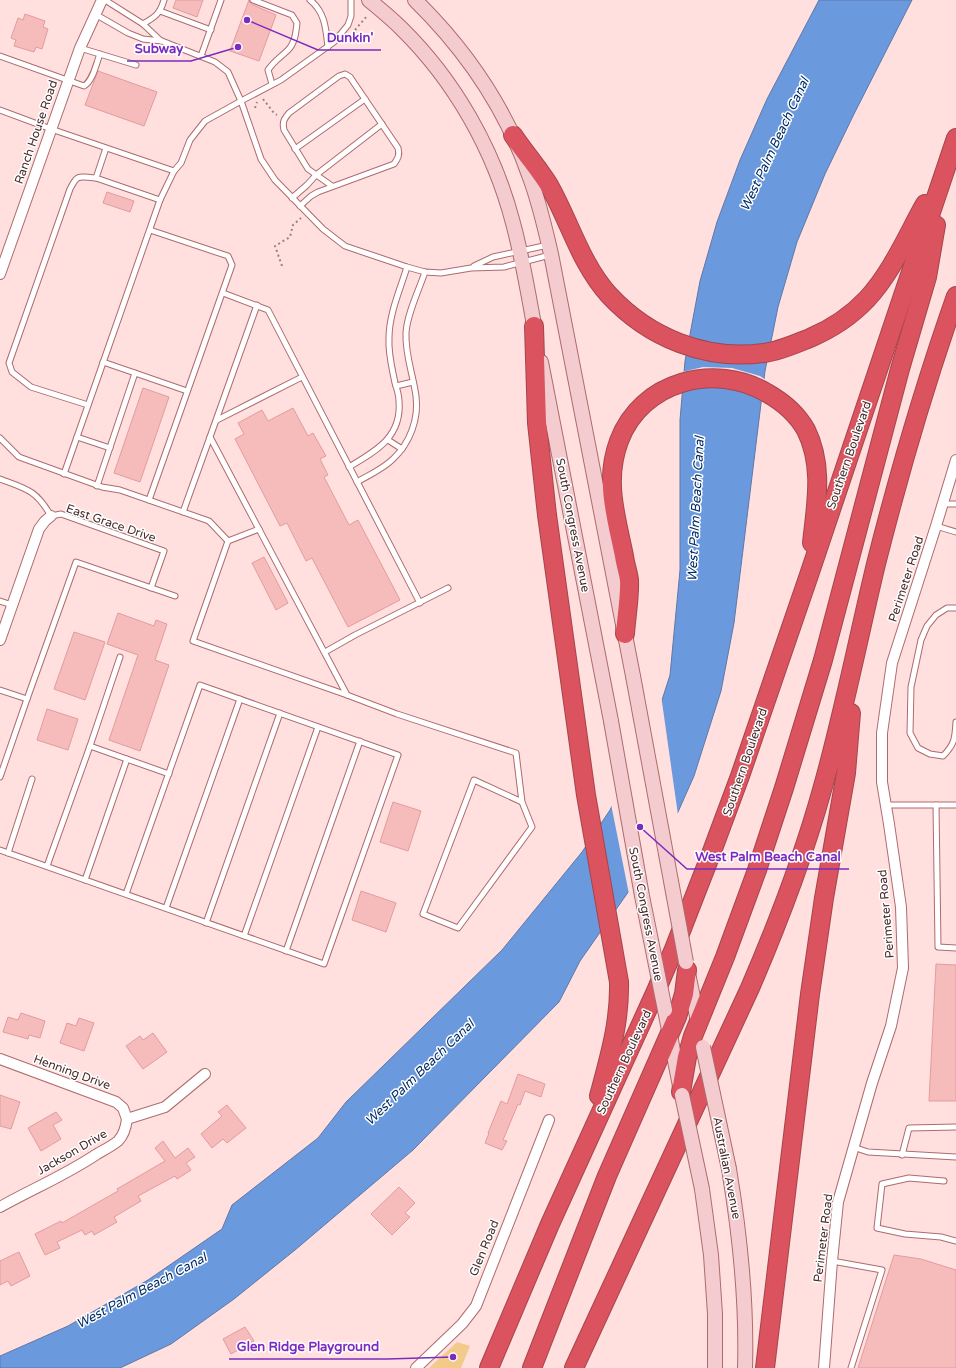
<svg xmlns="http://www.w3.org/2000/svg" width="956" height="1368" viewBox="0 0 956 1368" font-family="'Varela Round',sans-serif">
<rect width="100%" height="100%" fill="#ffe0df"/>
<!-- green -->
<path fill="#f3ca8a" d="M457,1342L470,1346L461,1368H429Z"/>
<!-- water -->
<path fill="#6b99dd" stroke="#6078a7" d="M819,0H912L854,114L825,174L797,242L778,307L765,371L734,623L721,691L694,776L678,812L652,858L580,961L559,1002L413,1150L295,1250L234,1299L171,1344L120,1368H0V1356L68,1326L148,1280L222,1229L232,1205L318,1138L346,1102L502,950L582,852L610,810L655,722L670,675L680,570V420L685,361L700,281L717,222L740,160L767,99Z"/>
<!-- pier -->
<g fill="#ffe0df">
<path d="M703,367L732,368L760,376L766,380L764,396L739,385L681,389L682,372Z"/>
<path d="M661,695L678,815L654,859L629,894L611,804L653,721Z"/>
</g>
<!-- building -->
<g fill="#f6bbbb" stroke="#e49b9d">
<path d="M176,0H203L197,17L173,8Z"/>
<path d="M249,0L251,4L276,15L259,61L230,51Z"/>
<path d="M25,14L45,21L43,27L48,29L42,49L36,47L34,52L14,46L16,40L11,38L18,18L23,20Z"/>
<path d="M98,71L157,92L144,126L85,105Z"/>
<path d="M107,192L134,201L130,212L103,203Z"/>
<path d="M143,388L169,397L140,482L114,473Z"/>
<path d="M293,408L308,436L313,433L326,456L320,459L328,475L324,477L349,525L358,520L400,600L348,627L312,558L306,561L287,523L280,526L235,439L244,434L238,423L262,410L268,421Z"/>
<path d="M264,557L288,603L276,610L252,563Z"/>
<path d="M118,613L154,626L156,620L167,624L155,660L169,665L140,751L109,740L138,655L107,644Z"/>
<path d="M74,632L105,642L85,700L54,689Z"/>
<path d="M47,709L78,719L68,750L37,740Z"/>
<path d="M393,802L421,811L408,851L380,842Z"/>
<path d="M361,891L396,903L386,932L352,920Z"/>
<path d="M936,964L956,965V1101H929Z"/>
<path d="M21,1013L45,1021L40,1038L29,1035L28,1039L3,1032L8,1017L18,1020Z"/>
<path d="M79,1018L94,1023L84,1051L60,1043L67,1023L76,1026Z"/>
<path d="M153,1033L167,1052L143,1069L126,1046L140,1036L143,1040Z"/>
<path d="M518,1074L545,1084L541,1097L525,1091L520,1105L518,1104L503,1140L507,1141L502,1150L485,1143L489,1133H488L501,1101L507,1104Z"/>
<path d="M0,1095L20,1102L11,1129L0,1126Z"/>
<path d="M227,1105L246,1128L227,1143L223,1139L212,1148L201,1134L222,1116L218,1112Z"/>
<path d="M56,1112L62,1120L53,1125L61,1139L41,1151L28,1128Z"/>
<path d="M163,1141L175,1158L188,1148L195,1157L186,1163L191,1170L177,1179L175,1176L138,1196L141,1201L114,1217L117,1222L94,1235L92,1231L85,1235L82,1230L57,1242L60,1248L45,1255L35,1234L61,1221L62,1223L118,1191L117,1189L165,1161L155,1148Z"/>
<path d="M399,1187L415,1203L405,1213L410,1217L392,1235L371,1214Z"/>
<path d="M19,1252L30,1276L11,1286L8,1281L0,1285V1261Z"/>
<path d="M894,1255L921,1259L956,1270V1368H858Z"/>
<path d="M245,1327L254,1341L231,1354L223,1339Z"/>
</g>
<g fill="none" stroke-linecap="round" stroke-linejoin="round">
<!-- lane casing -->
<g stroke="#ae6b6d" stroke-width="7">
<g id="lane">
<path d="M105,0L143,24L161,41"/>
<path d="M253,0L292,15L297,23C296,32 295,43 288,50C281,57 274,61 268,70L272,84"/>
<path d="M310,0C325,12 326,29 328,47"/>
<path d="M160,11L211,30"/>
<path d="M95,14L128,33L143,39L162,41L215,62L228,72L241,101L261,159L275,180L323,229L345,246L407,267L425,272L441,273L471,268L504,267L550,255"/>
<path d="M143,24C155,17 160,14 164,0"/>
<path d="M80,48L136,65"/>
<path d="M0,56L84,86C93,81 96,64 100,54"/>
<path d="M201,56L221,0"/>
<path d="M0,110L51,129L174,171L181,163L190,140L205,121L241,101L281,80L334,42L348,25L351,16V0"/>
<path d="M106,148L96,178L160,200"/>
<path d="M295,149L365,99"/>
<path d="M292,198L307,185L316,175L382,124"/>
<path d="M300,206L311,196L318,192L394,164C398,158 400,155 398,148L350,77L345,74L339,76L289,113C284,119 282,122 284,130L308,169L332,186"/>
<path d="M474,266L493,257L548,245"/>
<path d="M223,293L268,310L420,603"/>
<path d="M257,305L210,437L347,695L397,714L516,753L522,802L532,827L458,928L423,914L474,780L522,802"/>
<path d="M103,362L135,373"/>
<path d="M396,386L413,382"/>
<path d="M88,405L31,387L12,372L9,363L70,189C78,173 79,177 96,178"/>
<path d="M217,420L302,377"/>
<path d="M77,437L110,448"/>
<path d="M0,438L19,457L102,487L120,490L209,521L228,541"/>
<path d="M388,440L402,449"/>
<path d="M349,467C376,451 402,437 399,401C399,395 397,389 395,383C392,368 388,353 389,338C389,314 400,290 407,267"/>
<path d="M64,474L160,200L174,171"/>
<path d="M0,479C27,489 36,490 51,516L61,514L164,551L151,588"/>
<path d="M357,482C369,475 383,469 393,459C410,443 419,419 416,396C413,374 405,355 406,333C407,314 419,290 425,272"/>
<path d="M97,486L135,373L187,391"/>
<path d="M149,500L232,265L228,256L150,230"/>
<path d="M943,504H956"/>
<path d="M183,512L210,437"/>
<path d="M936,526L956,532"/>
<path d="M259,529L228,541L193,641L347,695"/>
<path d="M0,601L12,605"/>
<path d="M956,608H947L936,615L927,626L921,640L911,687L910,733L918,748L930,754L943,756C955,744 955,738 956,722"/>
<path d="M325,652L355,635L448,588"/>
<path d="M0,690L27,699L0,777"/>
<path d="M27,699L76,562L175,596"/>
<path d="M90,746L120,657"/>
<path d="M886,805H956"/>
<path d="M936,805L938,947L956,948"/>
<path d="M0,850L324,964L398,755L200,685L126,894"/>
<path d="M8,853L32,779"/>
<path d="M47,866L90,746L169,774"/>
<path d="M85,880L127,759"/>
<path d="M166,908L240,699"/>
<path d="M206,923L280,713"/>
<path d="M244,936L318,727"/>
<path d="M286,951L360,741"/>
<path d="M853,1147L868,1152L956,1157"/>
<path d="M902,1155L909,1128L956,1127"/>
<path d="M944,1181L909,1178L882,1184L877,1228L905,1234L941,1237L956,1241"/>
<path d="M832,1261L882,1270L851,1368"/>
</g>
</g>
<!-- street casing -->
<g stroke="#ae6b6d" stroke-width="12">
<g id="street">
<path d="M0,274L80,48L102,0"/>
<path d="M0,640L39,529L45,521L51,516"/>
<path d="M0,1059L116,1102L123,1108L127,1119"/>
<path d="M0,1207C32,1189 66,1175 97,1154C104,1150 112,1146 118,1141C124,1135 126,1127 127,1119L165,1107L205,1074"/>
<path d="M416,1368L462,1324L476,1306L549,1120"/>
<path d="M824,1368L832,1261L838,1202L872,1083L891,1026L903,968L901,907L889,824L882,782V733L892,663L936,526L956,460"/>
</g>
</g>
<!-- secondary casing -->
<g stroke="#ae6b6d" stroke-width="16">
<g id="secondary">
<path d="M369,0C380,9 391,18 401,28C455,81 494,150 513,223C523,260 529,298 536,336"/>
<path d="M415,0C465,49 506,109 529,175C539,201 545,228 551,254L633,676"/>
<path d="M541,362L611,721"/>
<path d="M689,978L699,1026"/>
<path d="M665,1010L680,1086"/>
<path d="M729,1169C740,1235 747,1301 745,1368"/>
<path d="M702,1189L711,1255L715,1314V1368"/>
</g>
</g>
<!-- highway casing -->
<g stroke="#a6454c" stroke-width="20">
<g id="highway">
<path d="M513,135C521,147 530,158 538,169C542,175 547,181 550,187C570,223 581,264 609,295C649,338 706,361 764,353C780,351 795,344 810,338C831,329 851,316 867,299C892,272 907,236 925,204"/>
<path d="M534,326L537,423L547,515L586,795L619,982C620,1023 609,1058 599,1096"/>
<path d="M625,634C626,618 630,595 629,580C628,572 625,564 624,556C616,516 604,481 619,441C641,381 715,362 767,393C783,402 797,414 806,430C824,466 816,505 812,543"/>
<path d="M681,1092L687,1057L693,1036L725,957L757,870L784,788L823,660L900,369L927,277L936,225"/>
<path d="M489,1368L550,1224L656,991L674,949L711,854L740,776L809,575L956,138"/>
<path d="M532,1368L607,1176L677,1017L684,994L687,970"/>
<path d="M574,1368L750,988C778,923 803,858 822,790C843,716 858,639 876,564C899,473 925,384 956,296"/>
<path d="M765,1368L810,994L824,898L846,773L851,713"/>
</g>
</g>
<!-- path -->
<g stroke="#9d807f" stroke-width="2" stroke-dasharray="2 3" stroke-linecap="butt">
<path d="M355,30L367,16"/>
<path d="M263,99L274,113L277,115"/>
<path d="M255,108L257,102"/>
<path d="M282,266L275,246L290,237L293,225L301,218"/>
</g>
<!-- lane -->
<use href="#lane" stroke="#fff" stroke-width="5"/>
<!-- street -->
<use href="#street" stroke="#fff" stroke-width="10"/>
<!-- secondary -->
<use href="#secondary" stroke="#f4cbcf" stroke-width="14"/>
<!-- highway -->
<use href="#highway" stroke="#da535f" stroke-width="18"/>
<!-- secondary-bridge casing -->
<g stroke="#ae6b6d" stroke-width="16" stroke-linecap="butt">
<g id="secondary-bridge">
<path d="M633,676L686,962"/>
<path d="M611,721L642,896L665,1010"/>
<path d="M703,1047L729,1169"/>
<path d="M682,1095L702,1189"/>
</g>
</g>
<!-- secondary-bridge -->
<use href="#secondary-bridge" stroke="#f4cbcf" stroke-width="14"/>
</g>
<g text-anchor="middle" stroke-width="3" stroke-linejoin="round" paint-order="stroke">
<!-- street labels -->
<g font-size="12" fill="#462a2a" stroke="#fff">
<text transform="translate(36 132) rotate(-71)" y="4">Ranch House Road</text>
<text transform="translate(849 455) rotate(-71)" y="4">Southern Boulevard</text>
<text transform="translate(111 523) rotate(19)" y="4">East Grace Drive</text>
<text transform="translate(573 525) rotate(79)" y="4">South Congress Avenue</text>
<text transform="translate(906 579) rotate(-72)" y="4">Perimeter Road</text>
<text transform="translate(745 762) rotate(-71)" y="4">Southern Boulevard</text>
<text transform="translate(646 914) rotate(79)" y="4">South Congress Avenue</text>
<text transform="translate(886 914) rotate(-95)" y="4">Perimeter Road</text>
<text transform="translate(624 1062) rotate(-65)" y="4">Southern Boulevard</text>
<text transform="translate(72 1072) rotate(20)" y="4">Henning Drive</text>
<text transform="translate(72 1152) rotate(-30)" y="4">Jackson Drive</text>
<text transform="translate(727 1168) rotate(79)" y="4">Australian Avenue</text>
<text transform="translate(823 1238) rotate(-83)" y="4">Perimeter Road</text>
<text transform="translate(484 1248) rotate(-68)" y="4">Glen Road</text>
</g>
<!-- water labels -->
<g font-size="13" font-style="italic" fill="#002c68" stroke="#fff">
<text transform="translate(774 144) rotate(-65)" y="5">West Palm Beach Canal</text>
<text transform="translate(695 509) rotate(-87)" y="5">West Palm Beach Canal</text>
<text transform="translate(419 1072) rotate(-44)" y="5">West Palm Beach Canal</text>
<text transform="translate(141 1290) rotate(-28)" y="5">West Palm Beach Canal</text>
</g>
</g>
<!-- callouts -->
<path fill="none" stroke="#7b2cbf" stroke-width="1.5" d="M247 20L318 50H381M238 47L191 61H127M640 827L687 869H849M453 1357L387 1359H229"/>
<g fill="#7b2cbf" stroke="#fff" stroke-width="1.5">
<circle cx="247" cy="20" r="4"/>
<circle cx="238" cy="47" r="4"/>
<circle cx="640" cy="827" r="4"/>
<circle cx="453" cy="1357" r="4"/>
</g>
<g font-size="13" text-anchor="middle" font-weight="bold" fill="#7b2cbf" stroke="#fff" stroke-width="3" stroke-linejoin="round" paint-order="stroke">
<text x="350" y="42">Dunkin'</text>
<text x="159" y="53">Subway</text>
<text x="768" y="861">West Palm Beach Canal</text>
<text x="308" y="1351">Glen Ridge Playground</text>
</g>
</svg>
